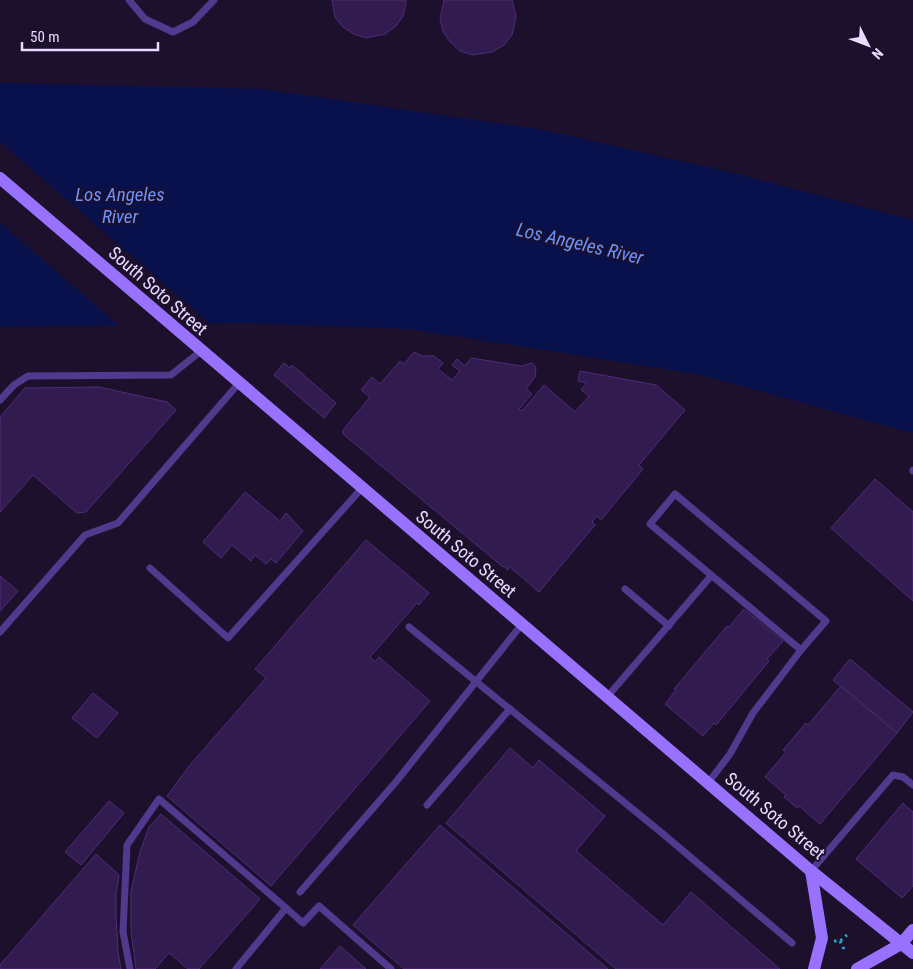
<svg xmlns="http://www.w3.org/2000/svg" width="913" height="969" viewBox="0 0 913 969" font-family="'Roboto Condensed',sans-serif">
<rect width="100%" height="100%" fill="#1c102c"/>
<!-- water -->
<path fill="#09114c" d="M0,83L262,89L538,129L730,172L913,220V433L697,374L410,329L246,323L0,327Z"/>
<!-- pier -->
<path fill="#1c102c" d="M0,142L213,326L122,328L0,223Z"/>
<!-- building -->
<g fill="#321b4e" stroke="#4f2c7b">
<path d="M332,0H406V3L403,16L396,26L385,34L366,38L354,34L343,27L335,17Z"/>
<path d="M444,0H512L516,16L512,35L504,45L492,52L473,55L460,51L450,42L443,31L440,19Z"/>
<path d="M414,352L422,356H434L443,363L438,369L452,380L460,371L452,365L457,359L465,366L471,358L521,366L532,363L536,367L535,377L526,389L532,394L519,409L522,411L544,385L575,412L589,396L581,390L587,383L578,381L580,371L656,385L685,410L639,465L643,469L601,520L597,516L592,522L595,525L539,592L510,567L508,570L504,566L503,567L343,434V430L370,397L361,390L372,377L380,384L400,361L404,364Z"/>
<path d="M284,363L290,368L292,365L336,403L324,418L274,375Z"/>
<path d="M99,387L167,402L176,410L86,512L77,513L33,475L0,512V417L25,388Z"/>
<path d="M875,479L913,512V601L831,528Z"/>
<path d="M245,492L280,521L286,513L303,531L276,563L271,559L266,564L255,555L251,561L232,545L221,558L203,542Z"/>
<path d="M366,540L429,593L419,605L417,603L370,657L375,662L379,657L430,701L271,886L167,796L190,765L266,678L255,669Z"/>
<path d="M0,576L18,591L0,611Z"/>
<path d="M744,609L783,641L767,659L769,661L716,725L714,723L703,736L665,704L676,690L674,689L727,626L729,627Z"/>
<path d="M850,659L913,712L897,733L833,680Z"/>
<path d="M841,686L897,733L820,824L799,806L797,808L784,797L786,795L765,777L786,752L783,750L806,723L808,725Z"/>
<path d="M93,693L118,713L97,738L72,718Z"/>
<path d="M510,748L533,768L539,760L605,816L576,851L663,925L691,892L780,969H616L446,823Z"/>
<path d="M109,801L124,813L81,865L65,852Z"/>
<path d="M903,803L913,812V886L902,898L856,859Z"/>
<path d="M161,814L260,899L199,969H188L169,953L155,969H136L131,931V891L140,852L149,827Z"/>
<path d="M440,825L608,969H404L353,925Z"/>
<path d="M96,854L119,875L116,894V917L118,952L121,969H0V965Z"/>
<path d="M340,946L366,969H320Z"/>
</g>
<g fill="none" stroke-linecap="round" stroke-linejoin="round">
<!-- path -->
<g stroke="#2ba6c3" stroke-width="3" stroke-dasharray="2.5 4" stroke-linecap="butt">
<path d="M834,941H840L847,935"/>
<path d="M840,941L844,949"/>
</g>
<!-- lane -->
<g stroke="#51398d" stroke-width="7">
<path d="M129,0L145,19L173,32L193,22L214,0"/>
<path d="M0,400L14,385L28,376L171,375L201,351"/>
<path d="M913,470V471"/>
<path d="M150,568L228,638L362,488"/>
<path d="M625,589L669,626"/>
<path d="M409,627L662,833L792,943"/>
<path d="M0,632L85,535L118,523L239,383"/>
<path d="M607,697L711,576"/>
<path d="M708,783L730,754L753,713L801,650L826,621L675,494L650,524L801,650"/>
<path d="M427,805L510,709"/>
<path d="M811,871L893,775L903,777L913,785"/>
<path d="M300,892L395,783L522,624"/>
<path d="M286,908L303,923L319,906L391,969"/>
<path d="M130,969L123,932L127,845L159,799L286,908L236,969"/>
</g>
<!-- secondary -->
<g stroke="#9872ff" stroke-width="12">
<path d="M0,178L811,871L913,953"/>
<path d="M811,871L822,938L814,969"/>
<path d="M857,969L901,944L913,930"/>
</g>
</g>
<g text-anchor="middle" stroke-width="4" stroke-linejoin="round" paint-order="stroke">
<!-- street labels -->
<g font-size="18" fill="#e8dbff" stroke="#1c102c">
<text transform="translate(158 291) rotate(41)" y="6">South Soto Street</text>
<text transform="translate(466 554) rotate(40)" y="6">South Soto Street</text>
<text transform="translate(775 816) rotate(40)" y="6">South Soto Street</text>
</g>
<!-- water labels -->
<g font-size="19" font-style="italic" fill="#6994ff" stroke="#1c102c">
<text x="120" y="201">Los Angeles<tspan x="120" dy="22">River</tspan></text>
<text transform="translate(580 243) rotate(13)" y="7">Los Angeles River</text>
</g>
</g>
<!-- north arrow -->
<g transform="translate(868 45) rotate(132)" stroke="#1c102c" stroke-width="4" paint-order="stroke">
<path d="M0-4L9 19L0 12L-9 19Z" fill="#e8dbff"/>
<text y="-8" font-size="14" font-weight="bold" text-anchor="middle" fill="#e8dbff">N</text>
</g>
<!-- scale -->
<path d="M22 42v8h136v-8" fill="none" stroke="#e8dbff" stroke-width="2.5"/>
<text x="30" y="42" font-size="15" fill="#e8dbff" stroke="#1c102c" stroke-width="4" paint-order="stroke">50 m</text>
</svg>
